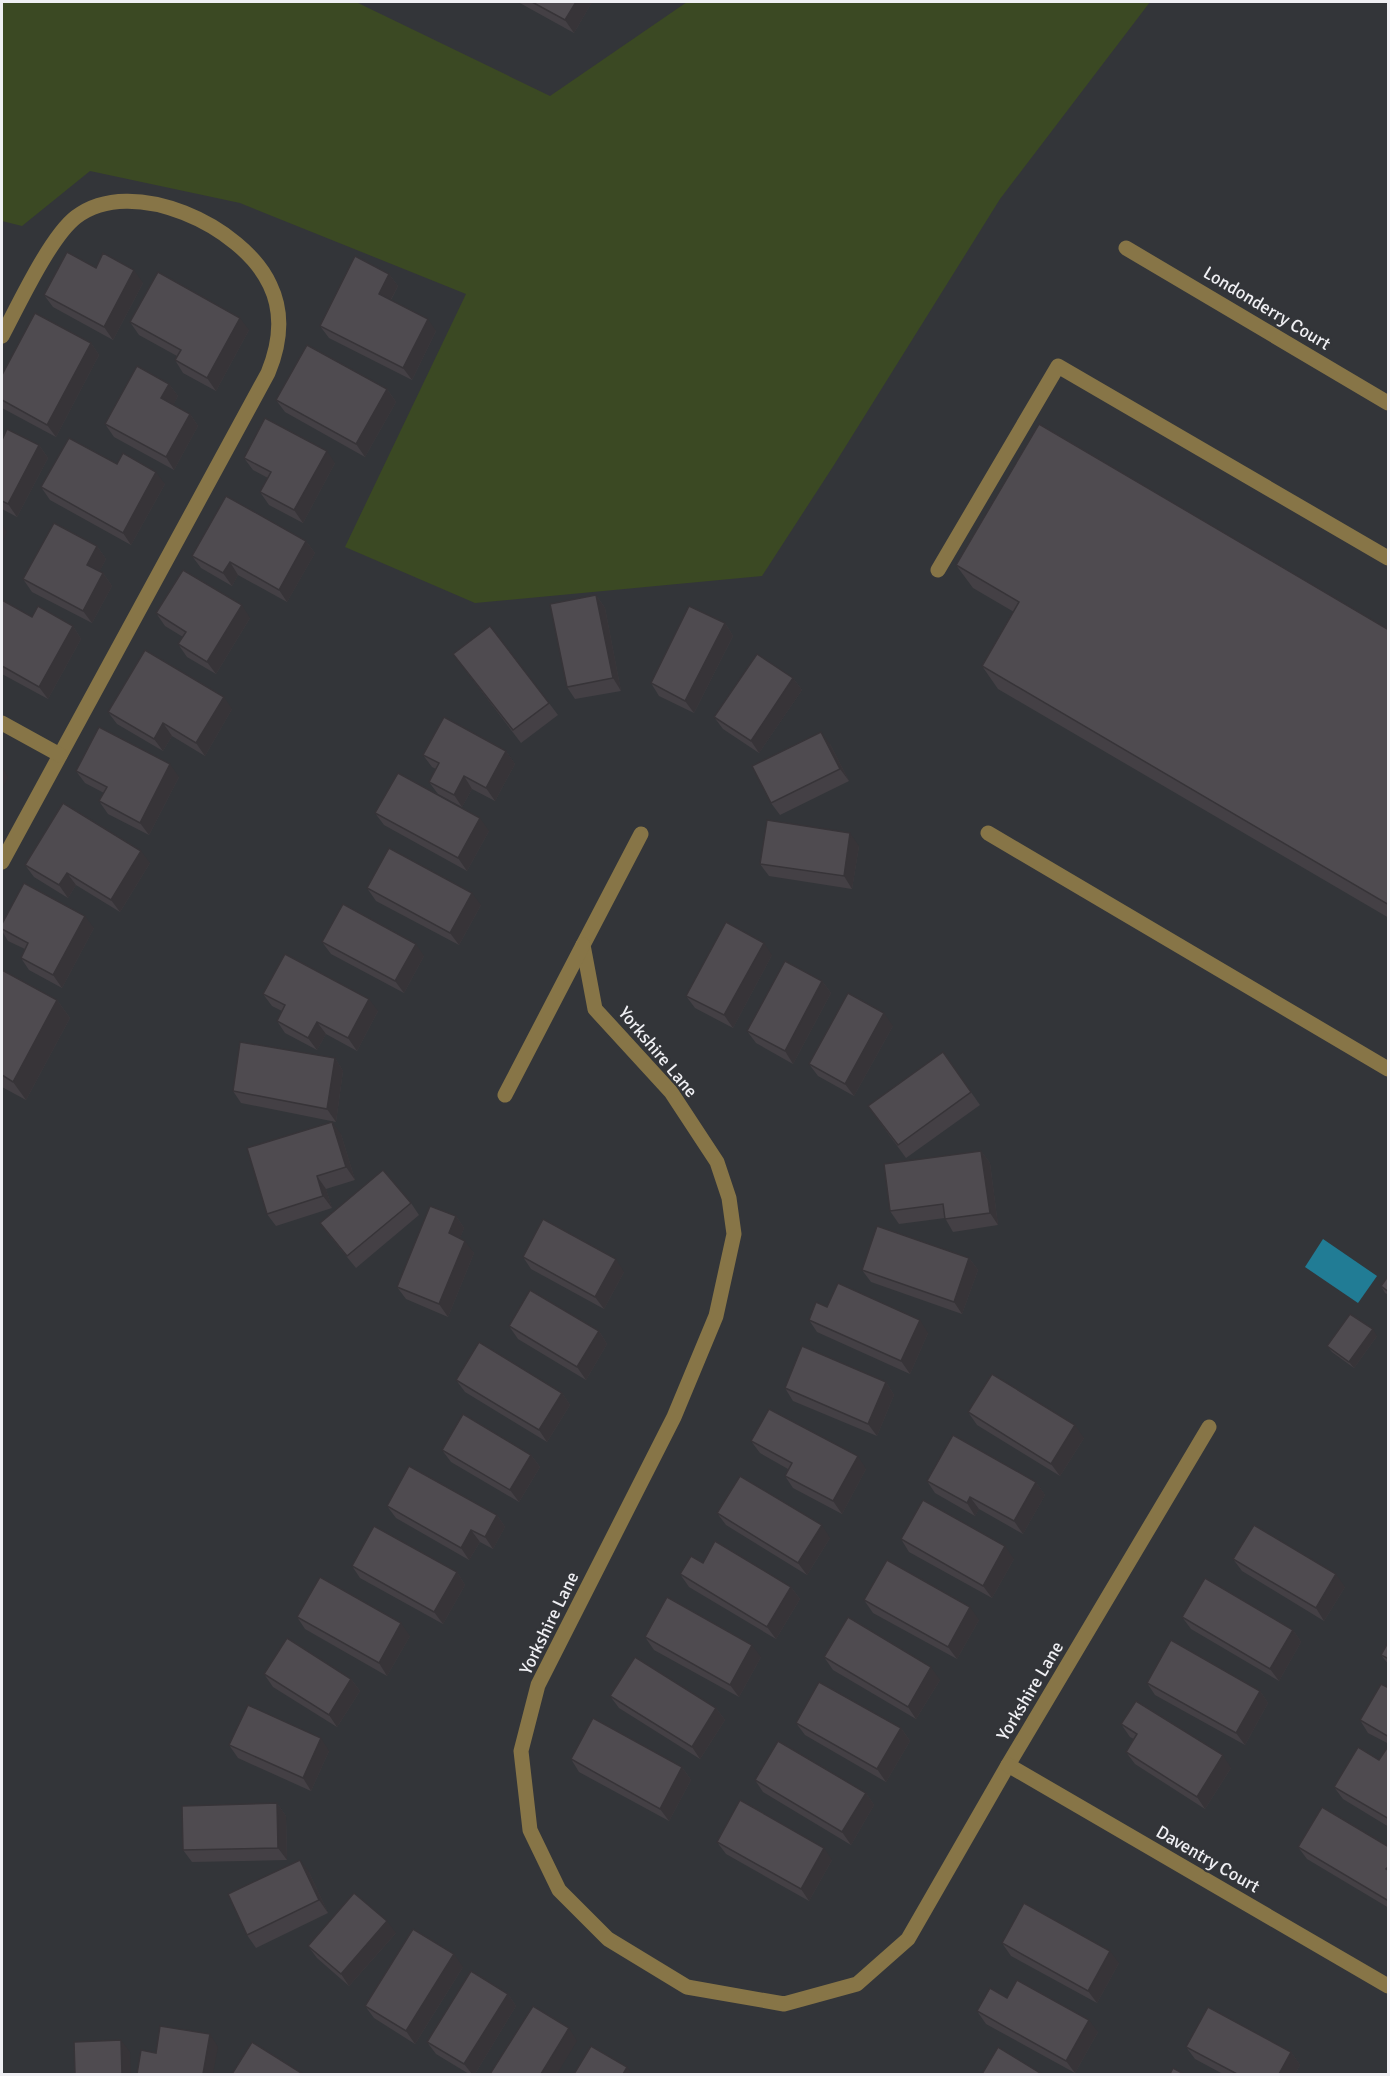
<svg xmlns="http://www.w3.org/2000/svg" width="1390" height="2076" viewBox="0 0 1390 2076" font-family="Signika,sans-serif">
<rect width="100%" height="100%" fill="#333539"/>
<!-- green -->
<path fill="#3b4923" d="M2,2H356L550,96L687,2H1150L1000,199L834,465L762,576L475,603L345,547L466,294L240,203L90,171L22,226L2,221Z"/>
<!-- water -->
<path fill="#217c95" d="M1323,1239L1377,1276L1358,1303L1305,1267Z"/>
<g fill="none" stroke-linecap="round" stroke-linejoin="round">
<!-- minor -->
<g stroke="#877547" stroke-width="15">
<path d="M1126,248L1388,403"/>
<path d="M2,336C18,306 50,237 76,217C132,174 243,226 270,285C284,314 280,344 268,373L2,862"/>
<path d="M938,570L1058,366L1388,558"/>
<path d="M2,723L60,755"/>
<path d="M988,833L1388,1069"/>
<path d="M641,834L583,945L595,1009L671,1092L717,1162L729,1198L734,1234L716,1316L674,1417L538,1685L521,1751L530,1830L559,1890L608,1939L687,1987L784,2004L857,1984L908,1939L1008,1765L1209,1427"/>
<path d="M505,1095L583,945"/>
<path d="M1008,1765L1388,1986"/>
</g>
</g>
<!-- wall -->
<g fill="#444045">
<path d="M518,2H592L574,33Z"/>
<path d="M96,268L143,283L113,340L53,307L44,295Z"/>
<path d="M389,274L398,286L391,300L436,331L412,380L329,338L320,326Z"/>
<path d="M130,322L249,330L216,391L183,373L175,360L177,356L139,335Z"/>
<path d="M91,343L99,355L56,437L2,408V375Z"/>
<path d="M169,384L178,396L173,405L190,414L198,426L174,470L114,437L105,424Z"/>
<path d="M387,389L396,402L365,457L285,412L276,400Z"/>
<path d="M2,440L39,445L48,458L17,517L2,509Z"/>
<path d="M244,458L335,463L303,523L269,505L260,492L268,478L253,470Z"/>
<path d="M117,464L165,484L131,545L50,500L41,487Z"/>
<path d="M306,541L315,553L287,602L238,575L232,586L201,568L192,556Z"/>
<path d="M97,546L106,559L99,572L103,573L112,586L92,623L32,592L23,579Z"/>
<path d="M956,565L1389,630V918L998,689L982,666L1014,612L973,588Z"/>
<path d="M596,595L605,608L621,691L575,699L567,687Z"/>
<path d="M2,600L32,617L73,626L81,639L48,699L2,674Z"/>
<path d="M156,613L250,618L216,674L187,657L178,644L183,637L165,626Z"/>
<path d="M725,623L733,636L694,713L659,696L651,683Z"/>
<path d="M453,654L549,703L558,715L521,743Z"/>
<path d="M793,678L802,690L759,753L723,729L714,717Z"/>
<path d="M232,709L205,756L172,736L163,751L117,724L108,712Z"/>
<path d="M830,744L849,781L780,815L771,803Z"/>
<path d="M506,751L515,764L495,801L472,789L462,807L438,794L429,782L436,769L432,767L423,755Z"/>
<path d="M76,771L179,777L149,835L108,814L99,801L104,793L85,783Z"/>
<path d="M375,813L489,831L467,871L384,825Z"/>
<path d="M859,846L852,889L769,876L760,864Z"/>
<path d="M150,863L120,912L76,885L68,898L34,877L25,865Z"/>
<path d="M367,888L481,905L459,945L376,901Z"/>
<path d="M2,924L94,928L62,988L29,970L21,958L25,949L8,941L2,931Z"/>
<path d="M322,942L424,956L404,993L331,954Z"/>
<path d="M772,955L733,1028L695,1008L686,996Z"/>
<path d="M2,970L57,1000L70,1018L26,1100L2,1087Z"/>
<path d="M822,981L831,993L793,1064L756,1043L747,1031Z"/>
<path d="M263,994L378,1011L357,1051L326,1034L317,1050L285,1033L277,1021L282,1011L272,1006Z"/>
<path d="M893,1026L854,1096L818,1076L809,1064Z"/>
<path d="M943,1052L980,1105L906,1158L868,1106Z"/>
<path d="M335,1058L343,1071L336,1122L241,1103L233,1091Z"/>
<path d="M341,1134L355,1180L326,1189L332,1208L276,1226L267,1214Z"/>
<path d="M981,1151L990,1163L998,1225L953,1232L945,1218L899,1224L890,1211Z"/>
<path d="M411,1203L419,1215L356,1268L329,1235L320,1223Z"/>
<path d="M456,1216L464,1228L460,1238L474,1253L448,1317L406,1299L397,1287Z"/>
<path d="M523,1257L624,1272L604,1309L531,1269Z"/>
<path d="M969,1258L978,1270L962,1314L871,1282L862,1270Z"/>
<path d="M1389,1275V1295L1385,1293L1381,1286Z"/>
<path d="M827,1307L928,1333L910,1374L817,1332L809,1320Z"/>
<path d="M509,1326L599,1331L607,1344L586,1380L518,1339Z"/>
<path d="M1377,1336L1354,1368L1332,1352L1327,1346Z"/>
<path d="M456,1380L562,1393L570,1405L547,1442L465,1392Z"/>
<path d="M886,1382L894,1395L877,1436L793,1401L785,1388Z"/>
<path d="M968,1412L1084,1438L1060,1476L977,1425Z"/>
<path d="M751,1441L866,1469L842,1514L793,1488L785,1476L788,1469L760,1453Z"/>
<path d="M442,1450L531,1455L540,1467L519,1502L451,1462Z"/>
<path d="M927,1481L1036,1482L1045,1495L1023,1534L979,1509L975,1516L935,1493Z"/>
<path d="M387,1506L497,1515L505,1527L493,1549L480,1542L469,1560L396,1518Z"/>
<path d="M717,1513L830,1538L807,1575L726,1525Z"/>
<path d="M901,1539L1014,1559L992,1598L909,1552Z"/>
<path d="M1233,1559L1345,1587L1324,1621L1242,1571Z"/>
<path d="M703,1563L791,1587L800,1599L776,1639L689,1587L680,1574Z"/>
<path d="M352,1566L457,1572L465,1585L443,1624L360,1578Z"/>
<path d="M864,1600L979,1620L957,1659L873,1613Z"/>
<path d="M297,1617L410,1636L387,1676L305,1629Z"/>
<path d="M1182,1617L1293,1630L1301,1642L1279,1681L1191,1629Z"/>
<path d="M645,1637L761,1657L739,1697L654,1650Z"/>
<path d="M1389,1641V1665L1381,1655Z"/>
<path d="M824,1657L940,1680L916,1719L833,1670Z"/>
<path d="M264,1674L351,1679L360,1691L337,1727L273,1687Z"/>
<path d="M1147,1683L1260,1691L1268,1703L1245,1745L1155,1695Z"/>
<path d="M1389,1688V1744L1368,1733L1360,1720Z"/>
<path d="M610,1696L716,1708L725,1720L700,1759L619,1708Z"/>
<path d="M796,1723L901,1728L910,1741L886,1782L805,1735Z"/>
<path d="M1121,1724L1231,1768L1205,1809L1135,1764L1126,1752L1134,1739L1130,1737Z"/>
<path d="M229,1745L329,1751L311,1791L238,1758Z"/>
<path d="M1389,1745V1827L1343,1799L1334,1787L1379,1760Z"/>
<path d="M571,1759L682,1767L691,1780L669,1821L579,1772Z"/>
<path d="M755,1780L866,1793L874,1805L851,1845L763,1792Z"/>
<path d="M277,1803L286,1816L287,1860L192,1862L183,1850Z"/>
<path d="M717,1842L832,1860L809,1901L726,1854Z"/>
<path d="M1298,1847H1389V1908L1307,1859Z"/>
<path d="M309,1872L328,1913L256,1948L247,1935Z"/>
<path d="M396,1933L349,1986L317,1958L308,1946Z"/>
<path d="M1002,1943L1119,1963L1097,2003L1011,1956Z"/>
<path d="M463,1967L415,2044L374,2018L365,2006Z"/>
<path d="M508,1994L516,2006L475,2074H469L436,2054L427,2042Z"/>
<path d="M1007,1998L1098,2032L1075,2073L986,2024L977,2011Z"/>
<path d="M1186,2047L1291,2052L1300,2065L1295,2074H1223L1195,2059Z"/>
</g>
<!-- shaded-wall -->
<g fill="#373438">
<path d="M576,2H592L574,33L565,20Z"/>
<path d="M134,270L143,283L113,340L104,327Z"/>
<path d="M389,274L398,286L387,307L379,294Z"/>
<path d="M240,318L249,330L216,391L207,378Z"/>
<path d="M428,319L436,331L412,380L403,368Z"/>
<path d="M91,343L99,355L56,437L47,425Z"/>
<path d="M169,384L178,396L170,411L161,398Z"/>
<path d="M387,389L396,402L365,457L356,444Z"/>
<path d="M190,414L198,426L174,470L166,457Z"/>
<path d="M39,445L48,458L17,517L8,504Z"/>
<path d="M327,451L335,463L303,523L294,510Z"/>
<path d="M156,472L165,484L131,545L123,533Z"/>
<path d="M2,524L7,532L2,543Z"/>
<path d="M306,541L315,553L287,602L279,590Z"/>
<path d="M97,546L106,559L96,578L87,565Z"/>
<path d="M230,562L238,575L232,586L223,573Z"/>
<path d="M103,573L112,586L92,623L83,611Z"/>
<path d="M596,595L605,608L621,691L613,678Z"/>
<path d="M242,605L250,618L216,674L207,662Z"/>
<path d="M725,623L733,636L694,713L685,701Z"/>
<path d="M73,626L81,639L48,699L39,687Z"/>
<path d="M793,678L802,690L759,753L751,741Z"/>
<path d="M224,697L232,709L205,756L196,743Z"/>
<path d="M163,723L172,736L163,751L154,739Z"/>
<path d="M821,732L830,744L849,781L840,769Z"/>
<path d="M506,751L515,764L495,801L486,788Z"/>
<path d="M170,764L179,777L149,835L140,823Z"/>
<path d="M2,767L8,777L2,790Z"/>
<path d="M464,776L472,789L462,807L454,795Z"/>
<path d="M480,818L489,831L467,871L458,858Z"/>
<path d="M850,833L859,846L852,889L844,876Z"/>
<path d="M141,851L150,863L120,912L111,900Z"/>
<path d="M67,873L76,885L68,898L59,885Z"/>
<path d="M472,893L481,905L459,945L450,933Z"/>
<path d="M85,916L94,928L62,988L53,975Z"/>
<path d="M764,943L772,955L733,1028L724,1015Z"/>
<path d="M416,944L424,956L404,993L395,981Z"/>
<path d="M822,981L831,993L793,1064L785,1051Z"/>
<path d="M369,999L378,1011L357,1051L348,1038Z"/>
<path d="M57,1000L70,1018L26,1100L13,1082Z"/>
<path d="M884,1013L893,1026L854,1096L845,1084Z"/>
<path d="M317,1022L326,1034L317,1050L308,1038Z"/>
<path d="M335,1058L343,1071L336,1122L327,1109Z"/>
<path d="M332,1122L341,1134L355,1180L346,1167Z"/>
<path d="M981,1151L990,1163L998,1225L990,1213Z"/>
<path d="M317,1176L326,1189L332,1208L323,1196Z"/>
<path d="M456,1216L464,1228L457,1246L449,1233Z"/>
<path d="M465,1241L474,1253L448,1317L439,1304Z"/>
<path d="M969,1258L978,1270L962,1314L954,1302Z"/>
<path d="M616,1259L624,1272L604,1309L595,1297Z"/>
<path d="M920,1320L928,1333L910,1374L901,1361Z"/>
<path d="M1373,1329L1377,1336L1354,1368L1349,1362Z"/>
<path d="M599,1331L607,1344L586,1380L577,1367Z"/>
<path d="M886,1382L894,1395L877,1436L868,1424Z"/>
<path d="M562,1393L570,1405L547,1442L539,1430Z"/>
<path d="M1075,1425L1084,1438L1060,1476L1051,1464Z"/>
<path d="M531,1455L540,1467L519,1502L510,1490Z"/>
<path d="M858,1456L866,1469L842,1514L833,1501Z"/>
<path d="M1036,1482L1045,1495L1023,1534L1014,1521Z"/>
<path d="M970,1497L979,1509L975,1516L967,1503Z"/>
<path d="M497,1515L505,1527L493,1549L485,1537Z"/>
<path d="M822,1525L830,1538L807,1575L798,1563Z"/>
<path d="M471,1530L480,1542L469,1560L461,1548Z"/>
<path d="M1005,1546L1014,1559L992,1598L983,1586Z"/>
<path d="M457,1572L465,1585L443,1624L434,1612Z"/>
<path d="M1336,1574L1345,1587L1324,1621L1316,1608Z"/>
<path d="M791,1587L800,1599L776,1639L767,1627Z"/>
<path d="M970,1607L979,1620L957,1659L948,1647Z"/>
<path d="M401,1623L410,1636L387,1676L379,1663Z"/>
<path d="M1293,1630L1301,1642L1279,1681L1270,1669Z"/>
<path d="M752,1645L761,1657L739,1697L730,1685Z"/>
<path d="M931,1667L940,1680L916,1719L908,1707Z"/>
<path d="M351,1679L360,1691L337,1727L329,1715Z"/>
<path d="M1260,1691L1268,1703L1245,1745L1236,1733Z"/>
<path d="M716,1708L725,1720L700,1759L692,1747Z"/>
<path d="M901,1728L910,1741L886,1782L877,1769Z"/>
<path d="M321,1738L329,1751L311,1791L303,1778Z"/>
<path d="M1223,1755L1231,1768L1205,1809L1197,1797Z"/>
<path d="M682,1767L691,1780L669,1821L660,1809Z"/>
<path d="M866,1793L874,1805L851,1845L842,1832Z"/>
<path d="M277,1803L286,1816L287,1860L278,1848Z"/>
<path d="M824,1848L832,1860L809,1901L801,1889Z"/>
<path d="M300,1860L309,1872L328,1913L319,1900Z"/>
<path d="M387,1921L396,1933L349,1986L341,1974Z"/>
<path d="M1110,1951L1119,1963L1097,2003L1088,1991Z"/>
<path d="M454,1954L463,1967L415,2044L406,2031Z"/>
<path d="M508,1994L516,2006L475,2074H472L464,2064Z"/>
<path d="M1089,2020L1098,2032L1075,2073L1066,2061Z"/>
<path d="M569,2028L577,2041L557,2074H541Z"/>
<path d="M210,2034L218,2047L213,2074H203Z"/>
<path d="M121,2040L130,2052L131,2074H122Z"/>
<path d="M1291,2052L1300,2065L1295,2074H1279Z"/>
<path d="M627,2067L632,2074H623Z"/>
</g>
<!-- building -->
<g fill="#4f4b50" stroke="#373438" stroke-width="1.5">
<path d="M532,2H576L565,20Z"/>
<path d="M67,252L96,268L103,253L134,270L104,327L44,295Z"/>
<path d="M355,256L389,274L379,294L428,319L403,368L320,326Z"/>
<path d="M158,272L240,318L207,378L175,360L181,350L130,322Z"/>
<path d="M35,313L91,343L47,425L2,400V375Z"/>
<path d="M307,345L387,389L356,444L276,400Z"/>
<path d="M137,366L169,384L161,398L190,414L166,457L105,424Z"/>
<path d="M265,418L327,451L294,510L260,492L271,472L244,458Z"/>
<path d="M1039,424L1389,630V905L982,666L1019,602L956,565Z"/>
<path d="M7,429L39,445L8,504L2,501V440Z"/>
<path d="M69,438L117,464L123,453L156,472L123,533L41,487Z"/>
<path d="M226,496L306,541L279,590L230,562L223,573L192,556Z"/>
<path d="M54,523L97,546L87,565L103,573L83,611L23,579Z"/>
<path d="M183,570L242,605L207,662L178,644L186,632L156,613Z"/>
<path d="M596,595L613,678L567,687L550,604Z"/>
<path d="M2,600L32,617L38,606L73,626L39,687L2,666Z"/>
<path d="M689,606L725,623L685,701L651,683Z"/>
<path d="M490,626L549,703L513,730L453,654Z"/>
<path d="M145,650L224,697L196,743L163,723L154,739L108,712Z"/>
<path d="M757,654L793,678L751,741L714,717Z"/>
<path d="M444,717L506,751L486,788L464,776L454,795L429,782L439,763L423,755Z"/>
<path d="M99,727L170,764L140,823L99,801L107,787L76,771Z"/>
<path d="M821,732L840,769L771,803L752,766Z"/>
<path d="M398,773L480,818L458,858L375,813Z"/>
<path d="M63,803L141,851L111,900L67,873L59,885L25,865Z"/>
<path d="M767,820L850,833L844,876L760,864Z"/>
<path d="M389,848L472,893L450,933L367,888Z"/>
<path d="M24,883L85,916L53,975L21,958L28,943L2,929V924Z"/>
<path d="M343,904L416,944L395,981L322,942Z"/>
<path d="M726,922L764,943L724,1015L686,996Z"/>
<path d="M285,954L369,999L348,1038L317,1022L308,1038L277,1021L285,1005L263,994Z"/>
<path d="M785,961L822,981L785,1051L747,1031Z"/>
<path d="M2,970L57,1000L13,1082L2,1075Z"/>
<path d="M848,993L884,1013L845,1084L809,1064Z"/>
<path d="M240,1042L335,1058L327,1109L233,1091Z"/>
<path d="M943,1052L971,1092L898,1145L868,1106Z"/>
<path d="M332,1122L346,1167L317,1176L323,1196L267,1214L247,1148Z"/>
<path d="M981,1151L990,1213L945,1219L943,1204L890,1211L884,1164Z"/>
<path d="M383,1170L411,1203L347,1256L320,1223Z"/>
<path d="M430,1206L456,1216L449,1233L465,1241L439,1304L397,1287Z"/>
<path d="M543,1219L616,1259L595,1297L523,1257Z"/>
<path d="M877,1226L969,1258L954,1302L862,1270Z"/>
<path d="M1389,1275V1292L1381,1286Z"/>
<path d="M838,1283L920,1320L901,1361L809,1320L816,1302L827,1307Z"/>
<path d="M530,1290L599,1331L577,1367L509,1326Z"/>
<path d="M1350,1314L1373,1329L1349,1362L1327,1346Z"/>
<path d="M479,1342L562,1393L539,1430L456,1380Z"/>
<path d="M802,1346L886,1382L868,1424L785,1388Z"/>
<path d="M992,1374L1075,1425L1051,1464L968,1412Z"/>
<path d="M769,1409L858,1456L833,1501L785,1476L792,1463L751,1441Z"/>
<path d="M463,1414L531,1455L510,1490L442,1450Z"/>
<path d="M953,1435L1036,1482L1014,1521L970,1497L967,1503L927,1481Z"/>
<path d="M409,1466L497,1515L485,1537L471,1530L461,1548L387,1506Z"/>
<path d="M740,1476L822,1525L798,1563L717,1513Z"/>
<path d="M923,1500L1005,1546L983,1586L901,1539Z"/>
<path d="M1254,1525L1336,1574L1316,1608L1233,1559Z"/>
<path d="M374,1526L457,1572L434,1612L352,1566Z"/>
<path d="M715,1541L791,1587L767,1627L680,1574L691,1556L703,1563Z"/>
<path d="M887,1560L970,1607L948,1647L864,1600Z"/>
<path d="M320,1577L401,1623L379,1663L297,1617Z"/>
<path d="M1205,1578L1293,1630L1270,1669L1182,1617Z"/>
<path d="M667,1597L752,1645L730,1685L645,1637Z"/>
<path d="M848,1617L931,1667L908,1707L824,1657Z"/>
<path d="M287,1638L351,1679L329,1715L264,1674Z"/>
<path d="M1171,1640L1260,1691L1236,1733L1147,1683Z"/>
<path d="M1389,1641V1659L1381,1655Z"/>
<path d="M635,1657L716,1708L692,1747L610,1696Z"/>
<path d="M819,1682L901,1728L877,1769L796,1723Z"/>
<path d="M1381,1684L1389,1688V1737L1360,1720Z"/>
<path d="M1136,1701L1223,1755L1197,1797L1126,1752L1137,1734L1121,1724Z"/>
<path d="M248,1705L321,1738L303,1778L229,1745Z"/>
<path d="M593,1718L682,1767L660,1809L571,1759Z"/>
<path d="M778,1741L866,1793L842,1832L755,1780Z"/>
<path d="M1389,1745V1819L1334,1787L1358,1747L1379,1760Z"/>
<path d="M740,1800L824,1848L801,1889L717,1842Z"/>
<path d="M277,1803L278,1848L183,1850L182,1806Z"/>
<path d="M1322,1807L1389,1847V1866L1386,1869L1389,1871V1897L1387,1900L1298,1847Z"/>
<path d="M300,1860L319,1900L247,1935L228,1894Z"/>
<path d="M354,1893L387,1921L341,1974L308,1946Z"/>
<path d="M1024,1903L1110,1951L1088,1991L1002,1943Z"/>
<path d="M413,1929L454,1954L406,2031L365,2006Z"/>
<path d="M471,1971L508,1994L464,2064L427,2042Z"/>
<path d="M1017,1980L1089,2020L1066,2061L977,2011L990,1988L1007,1998Z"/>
<path d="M533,2006L569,2028L541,2074H490Z"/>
<path d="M1208,2007L1291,2052L1279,2074H1237L1186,2047Z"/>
<path d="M160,2026L210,2034L203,2074H137L141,2050L156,2053Z"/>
<path d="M121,2040L122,2074H75L74,2042Z"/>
<path d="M252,2042L303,2074H232Z"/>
<path d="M591,2046L627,2067L623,2074H574Z"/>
<path d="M998,2047L1042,2074H982Z"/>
<path d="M1173,2068L1184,2074H1170Z"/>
</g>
<g text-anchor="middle" stroke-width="4.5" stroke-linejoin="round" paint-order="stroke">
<!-- street labels -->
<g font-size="18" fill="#efeff3" stroke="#333539">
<text transform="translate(1267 308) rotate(31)" y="6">Londonderry Court</text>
<text transform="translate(658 1052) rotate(50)" y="6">Yorkshire Lane</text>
<text transform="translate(549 1623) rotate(-64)" y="6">Yorkshire Lane</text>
<text transform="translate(1030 1691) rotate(-59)" y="6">Yorkshire Lane</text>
<text transform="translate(1208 1859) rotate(30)" y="6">Daventry Court</text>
</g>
</g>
<!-- border -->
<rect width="1390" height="2076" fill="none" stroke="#efeff3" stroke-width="6"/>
</svg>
